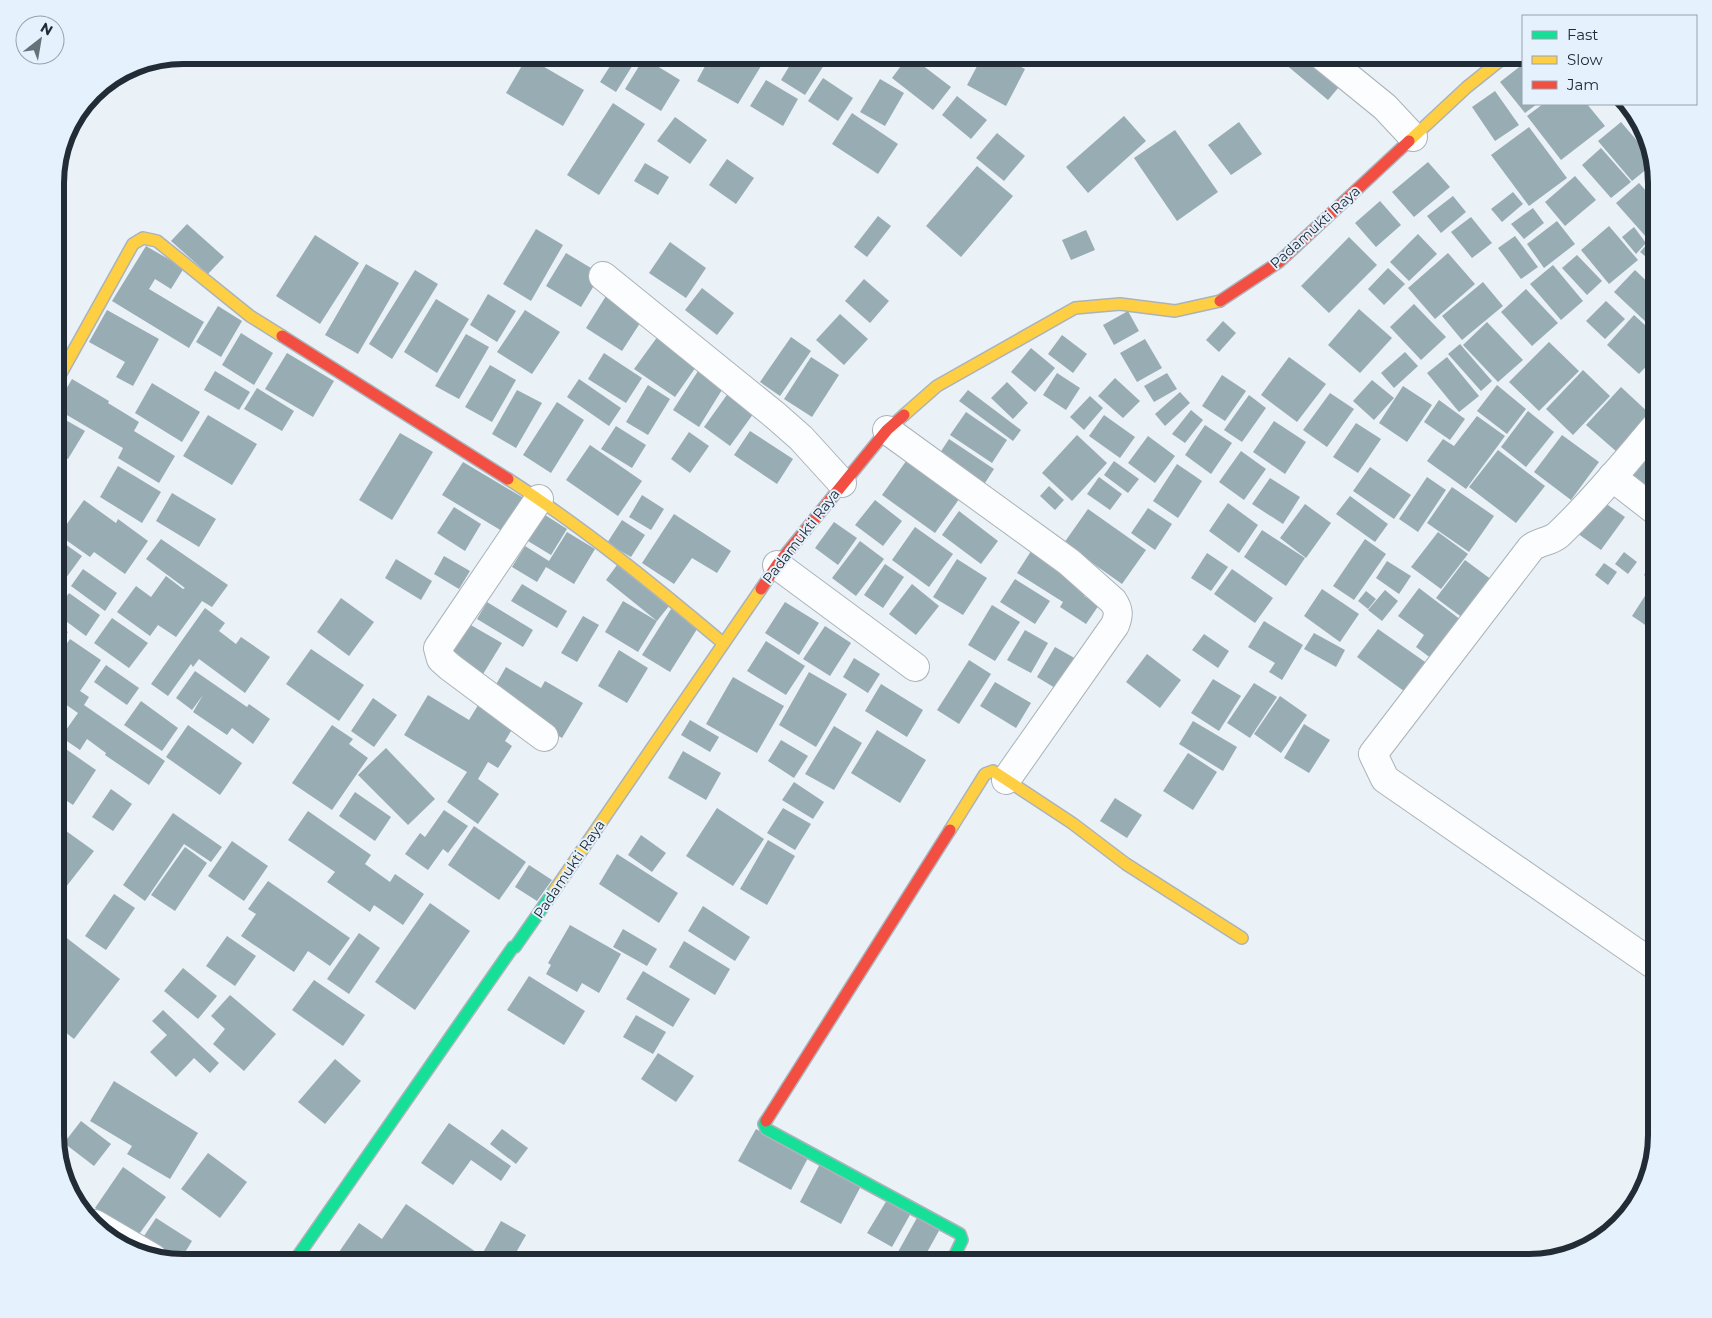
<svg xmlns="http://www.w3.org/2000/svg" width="1712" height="1318" viewBox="0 0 1712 1318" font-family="Montserrat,sans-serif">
<rect width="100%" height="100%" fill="#eaf1f7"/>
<!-- building -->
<g fill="#98adb3">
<path d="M549,55H568L563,63Z"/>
<path d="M617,55H639L616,92L600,82Z"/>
<path d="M658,55H673L669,61Z"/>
<path d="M711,55H742L761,66L738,104L697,81Z"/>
<path d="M796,55H815L826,62L805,95L781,80Z"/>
<path d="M909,55L951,87L933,110L892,78Z"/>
<path d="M983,55H999L1025,69L1006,106L967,85Z"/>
<path d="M1290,55H1313L1344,81L1328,100L1284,63Z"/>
<path d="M527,57L584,90L563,126L506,93Z"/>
<path d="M644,58L680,80L661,111L625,89Z"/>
<path d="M1523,64V104H1537L1525,113L1500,82Z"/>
<path d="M823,78L853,98L838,121L808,101Z"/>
<path d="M880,79L904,93L885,126L860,112Z"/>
<path d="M766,80L798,99L783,126L750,106Z"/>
<path d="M1495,91L1519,125L1495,141L1472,107Z"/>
<path d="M957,96L987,120L971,139L942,115Z"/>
<path d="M613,103L645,124L599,195L567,175Z"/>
<path d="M1543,104H1587L1605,126L1561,160L1527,116Z"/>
<path d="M852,113L898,144L878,174L832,144Z"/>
<path d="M1124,116L1146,141L1088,193L1066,167Z"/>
<path d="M675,117L707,140L690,164L657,141Z"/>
<path d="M1239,122L1262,154L1231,175L1208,145Z"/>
<path d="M1621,122L1651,157L1653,164L1632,181L1598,141Z"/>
<path d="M1529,127L1567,178L1529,206L1491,155Z"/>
<path d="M1175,130L1218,192L1177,221L1134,158Z"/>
<path d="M997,133L1025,156L1004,181L976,158Z"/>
<path d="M1601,148L1631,182L1611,198L1582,165Z"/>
<path d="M727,159L754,178L736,204L709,185Z"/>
<path d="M1428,162L1450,187L1414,217L1392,192Z"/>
<path d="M645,163L669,177L658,195L634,181Z"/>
<path d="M977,166L1013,196L961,257L926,226Z"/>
<path d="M1575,176L1596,200L1565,226L1545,202Z"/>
<path d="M1639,183L1657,203V229L1647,238L1616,203Z"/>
<path d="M1513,192L1523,204L1502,222L1491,209Z"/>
<path d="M1453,196L1466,212L1441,233L1427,216Z"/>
<path d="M1380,201L1401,225L1376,247L1355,223Z"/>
<path d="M1533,208L1544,223L1524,239L1511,224Z"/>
<path d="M878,216L891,226L867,257L854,247Z"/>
<path d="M1471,217L1492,243L1472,258L1451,232Z"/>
<path d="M1557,221L1575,244L1544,268L1527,244Z"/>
<path d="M187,224L224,257L208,274L171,241Z"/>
<path d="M1609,226L1638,260L1609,284L1581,250Z"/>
<path d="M1634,227L1646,243L1636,254L1622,237Z"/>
<path d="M536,229L563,245L531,301L503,284Z"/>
<path d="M1086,230L1095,250L1071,260L1062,240Z"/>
<path d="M1657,233V266L1640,252Z"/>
<path d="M1418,234L1437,254L1409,281L1390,262Z"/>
<path d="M315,235L359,263L320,324L276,296Z"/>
<path d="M1515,236L1538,267L1521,279L1498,248Z"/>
<path d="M1349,237L1377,265L1329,313L1301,286Z"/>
<path d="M670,242L706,268L686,298L649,273Z"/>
<path d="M146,246L184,268L171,289L155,279L149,289L204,322L189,348L112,301Z"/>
<path d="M566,253L601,274L581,307L546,286Z"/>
<path d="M1448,253L1475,284L1435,319L1408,288Z"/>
<path d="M1577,255L1602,281L1587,295L1562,268Z"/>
<path d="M366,264L399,283L358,354L325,335Z"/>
<path d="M1553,265L1583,301L1561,320L1530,284Z"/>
<path d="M1388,268L1405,284L1384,305L1368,289Z"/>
<path d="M415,270L438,284L392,359L369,344Z"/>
<path d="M1635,270L1657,291V313L1647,323L1614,292Z"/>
<path d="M1657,274V285L1652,280Z"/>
<path d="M864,279L889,301L870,323L845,301Z"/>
<path d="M1483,282L1503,306L1462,340L1442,316Z"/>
<path d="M702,288L734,313L717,335L685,310Z"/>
<path d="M1526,289L1558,323L1532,346L1501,312Z"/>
<path d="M488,294L516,311L497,342L470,325Z"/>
<path d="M606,296L642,320L622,351L586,328Z"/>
<path d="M436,299L469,319L437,373L404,352Z"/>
<path d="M1606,301L1625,319L1605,339L1586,321Z"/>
<path d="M1414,304L1446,337L1421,360L1390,327Z"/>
<path d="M218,306L242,321L221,357L196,342Z"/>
<path d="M1359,309L1392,338L1360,373L1328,345Z"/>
<path d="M107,310L159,339L133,386L116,377L125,362L89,342Z"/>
<path d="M525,310L560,332L532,374L497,352Z"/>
<path d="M1128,311L1139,331L1114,345L1103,325Z"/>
<path d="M840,314L868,339L844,365L816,340Z"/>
<path d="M1634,315L1657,336V355L1639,374L1607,345Z"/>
<path d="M1657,318V333L1649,326Z"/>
<path d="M1223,321L1236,333L1219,352L1206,340Z"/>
<path d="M1487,322L1523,360L1498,382L1463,345Z"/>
<path d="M241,333L273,353L254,385L222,365Z"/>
<path d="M466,334L489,347L459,399L435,386Z"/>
<path d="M1062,335L1087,354L1073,373L1048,354Z"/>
<path d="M658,336L698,364L675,397L634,369Z"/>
<path d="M791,337L811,351L780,396L760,382Z"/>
<path d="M1145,339L1162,368L1137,382L1120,353Z"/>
<path d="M1549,342L1579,371L1539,411L1509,382Z"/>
<path d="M1460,344L1492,381L1481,391L1448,354Z"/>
<path d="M1031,348L1055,368L1035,392L1011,372Z"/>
<path d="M1405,352L1418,366L1394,388L1381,373Z"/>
<path d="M287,353L334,381L313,417L265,389Z"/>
<path d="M604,353L642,378L626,403L588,379Z"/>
<path d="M811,357L839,375L812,417L784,399Z"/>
<path d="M1289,357L1326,384L1297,422L1261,395Z"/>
<path d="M1447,357L1479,396L1459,412L1427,373Z"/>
<path d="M490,365L516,380L492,422L465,407Z"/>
<path d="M700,368L725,385L699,427L673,410Z"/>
<path d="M1583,370L1610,396L1573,435L1546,409Z"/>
<path d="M215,371L250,392L239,410L204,390Z"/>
<path d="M1057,373L1080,388L1066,410L1043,395Z"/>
<path d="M1167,373L1177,389L1154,402L1144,386Z"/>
<path d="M1222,375L1246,391L1225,421L1202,406Z"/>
<path d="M1115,378L1140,401L1123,418L1098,396Z"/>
<path d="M72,379L109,401L108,403L139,422L134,431L175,456L159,483L118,458L123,448L55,408Z"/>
<path d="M579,379L621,408L609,426L567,397Z"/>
<path d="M1372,380L1394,398L1374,420L1353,401Z"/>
<path d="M1007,382L1028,403L1013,419L991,398Z"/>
<path d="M152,383L200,412L182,442L135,413Z"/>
<path d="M648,385L670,399L648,435L626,422Z"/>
<path d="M1497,385L1526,409L1507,434L1477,411Z"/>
<path d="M1403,386L1432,405L1407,442L1379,423Z"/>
<path d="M1621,387L1651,415L1617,452L1586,425Z"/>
<path d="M257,388L294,411L282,431L244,409Z"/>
<path d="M517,390L542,403L516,448L492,434Z"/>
<path d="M968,390L1021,430L1013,441L959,401Z"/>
<path d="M729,392L756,410L730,446L704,427Z"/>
<path d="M1180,392L1190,403L1165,426L1155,414Z"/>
<path d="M1330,393L1354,409L1327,447L1303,430Z"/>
<path d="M1249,395L1266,408L1242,442L1224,430Z"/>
<path d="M1090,396L1103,408L1084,430L1070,417Z"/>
<path d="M1439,400L1465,419L1450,440L1424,422Z"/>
<path d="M557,402L584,420L551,473L523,455Z"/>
<path d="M1191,410L1203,420L1185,443L1172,434Z"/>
<path d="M1528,411L1554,432L1526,467L1501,447Z"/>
<path d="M966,412L1007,440L992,463L950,435Z"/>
<path d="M55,414L85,431L68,459L55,451Z"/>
<path d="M208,415L257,444L232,485L183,456Z"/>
<path d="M1104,415L1135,437L1120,458L1089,436Z"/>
<path d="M1477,416L1505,436L1466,489L1427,461L1443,439L1454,446Z"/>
<path d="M1274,421L1306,442L1285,474L1253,452Z"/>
<path d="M1356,423L1381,439L1358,473L1333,457Z"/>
<path d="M1205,425L1232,443L1211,474L1185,455Z"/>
<path d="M616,426L646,445L632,468L601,449Z"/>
<path d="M750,431L793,459L777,484L734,455Z"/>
<path d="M689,432L709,446L690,473L671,459Z"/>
<path d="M400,433L433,452L392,520L359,500Z"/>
<path d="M1077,435L1107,463L1072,501L1042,473Z"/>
<path d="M1562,435L1599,462L1571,500L1534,472Z"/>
<path d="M1148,436L1175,456L1155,483L1128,463Z"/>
<path d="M949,439L994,469L981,489L936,459Z"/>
<path d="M590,445L642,481L618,516L566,480Z"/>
<path d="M1657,446V500L1627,475Z"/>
<path d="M1498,450L1545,486L1516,523L1469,487Z"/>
<path d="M1241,451L1266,469L1244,500L1219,482Z"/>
<path d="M909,457L962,495L935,533L882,495Z"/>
<path d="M1114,461L1139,479L1128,493L1104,475Z"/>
<path d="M463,462L527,500L507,534L442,495Z"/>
<path d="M1177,464L1202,481L1178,518L1153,501Z"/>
<path d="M118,466L161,492L142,523L100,497Z"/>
<path d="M1370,467L1411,495L1394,519L1353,491Z"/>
<path d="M1099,477L1122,494L1110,510L1087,494Z"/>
<path d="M1427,477L1446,490L1418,532L1399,519Z"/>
<path d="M1270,478L1300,497L1283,524L1252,504Z"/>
<path d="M1049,486L1064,500L1055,510L1040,496Z"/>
<path d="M1452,487L1494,516L1469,552L1427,523Z"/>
<path d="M172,493L216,519L199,547L156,521Z"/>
<path d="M642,495L664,509L651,530L629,517Z"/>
<path d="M1350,496L1388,524L1375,542L1336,514Z"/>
<path d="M1598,498L1625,517L1601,550L1574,531Z"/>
<path d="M84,500L116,523L118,519L148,541L125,574L94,552L90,557L59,535Z"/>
<path d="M875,500L902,521L883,546L855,525Z"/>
<path d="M1228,503L1258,525L1239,553L1209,531Z"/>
<path d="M1305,504L1331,523L1306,558L1280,538Z"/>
<path d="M454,507L481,524L465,551L437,533Z"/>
<path d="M1148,508L1172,524L1155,550L1131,533Z"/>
<path d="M1088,509L1146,550L1122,584L1064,543Z"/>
<path d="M539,511L567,529L551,555L523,538Z"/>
<path d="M959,511L998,541L981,564L942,535Z"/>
<path d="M55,514L64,520L55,533Z"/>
<path d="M674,514L731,551L717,573L692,558L674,584L642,563Z"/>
<path d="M622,520L645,535L631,557L607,543Z"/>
<path d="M834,522L857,538L838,565L815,548Z"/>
<path d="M915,527L953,554L929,587L892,560Z"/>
<path d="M1262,530L1305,558L1286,586L1244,557Z"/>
<path d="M567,532L595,549L574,584L546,567L537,582L512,567L525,546L549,561Z"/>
<path d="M1438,532L1468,554L1441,589L1411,567Z"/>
<path d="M58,539L82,556L55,593V543Z"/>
<path d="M161,539L228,585L212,607L202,601L176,637L158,625L150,636L117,612L136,586L151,597L166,576L183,589L185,588L146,559Z"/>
<path d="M1365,539L1386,554L1354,600L1333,586Z"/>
<path d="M860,541L884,559L856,596L832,578Z"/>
<path d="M1033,548L1091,585L1084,596L1099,605L1086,624L1060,607L1063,602L1017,573Z"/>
<path d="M1624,552L1637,562L1628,574L1615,564Z"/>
<path d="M1207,553L1228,567L1211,591L1191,578Z"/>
<path d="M444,556L470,571L459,589L434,574Z"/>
<path d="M1657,556V584L1644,575Z"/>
<path d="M396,559L432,581L421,600L385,578Z"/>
<path d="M957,559L987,578L963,615L933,597Z"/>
<path d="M1465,560L1496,583L1467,621L1436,598Z"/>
<path d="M1387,561L1411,576L1399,594L1376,578Z"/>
<path d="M1604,563L1617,572L1608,585L1595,575Z"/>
<path d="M885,564L904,577L883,608L864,595Z"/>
<path d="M617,565L669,606L657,621L606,580Z"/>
<path d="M83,569L117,593L105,611L71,586Z"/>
<path d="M1232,569L1273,598L1255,623L1214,594Z"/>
<path d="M1015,579L1050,601L1035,624L1000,602Z"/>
<path d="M522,584L567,611L557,628L511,601Z"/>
<path d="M912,584L939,606L916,635L889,614Z"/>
<path d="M1652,585L1657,589V633L1632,616Z"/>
<path d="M1419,588L1461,620L1432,659L1416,647L1424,635L1398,616Z"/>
<path d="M1322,589L1359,614L1340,642L1304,616Z"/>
<path d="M1385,590L1398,601L1382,621L1368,610Z"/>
<path d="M1366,591L1376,599L1368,609L1358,601Z"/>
<path d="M69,593L100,615L86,636L55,613Z"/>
<path d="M341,598L374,622L349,656L317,632Z"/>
<path d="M623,601L657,621L638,652L605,632Z"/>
<path d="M487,602L533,630L523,647L477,619Z"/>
<path d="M785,602L819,623L799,655L765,633Z"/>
<path d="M992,605L1020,622L995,661L968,645Z"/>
<path d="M205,608L225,623L219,631L236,644L241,637L270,657L245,693L199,659L193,667L191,664L168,696L151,684Z"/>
<path d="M671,609L699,626L670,672L642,655Z"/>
<path d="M583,616L599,625L577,662L561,653Z"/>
<path d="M112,618L148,643L129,668L94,643Z"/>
<path d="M462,620L502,643L480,679L441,655Z"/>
<path d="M1264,621L1303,645L1282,680L1269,672L1275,663L1248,647Z"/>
<path d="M55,623L68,632L55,650Z"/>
<path d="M825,626L851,643L830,676L803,659Z"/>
<path d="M1378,629L1428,664L1408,694L1357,657Z"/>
<path d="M1025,630L1048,643L1031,673L1007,660Z"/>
<path d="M1314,633L1345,650L1336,667L1304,649Z"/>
<path d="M1204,634L1229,651L1218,668L1192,650Z"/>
<path d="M70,639L101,660L80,691L89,697L84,705L165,761L149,785L105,755L106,753L87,739L80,750L61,737L78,713L55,697V660Z"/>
<path d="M766,641L805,666L786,695L747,671Z"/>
<path d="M1055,647L1078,660L1060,691L1037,677Z"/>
<path d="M311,649L364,685L339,721L286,684Z"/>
<path d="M619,650L648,668L627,703L598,686Z"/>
<path d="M1147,654L1181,680L1160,708L1126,682Z"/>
<path d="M854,658L880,674L868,693L843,677Z"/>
<path d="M969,660L991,674L959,724L937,710Z"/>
<path d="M106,665L139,688L127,705L94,682Z"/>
<path d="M506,667L541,688L545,681L583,703L562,738L524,716L494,688Z"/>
<path d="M195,671L247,707L249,704L270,719L253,744L232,728L227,735L193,712L203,695L192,710L176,698Z"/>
<path d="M809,672L847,694L816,747L779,725Z"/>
<path d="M733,677L784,706L757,753L706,724Z"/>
<path d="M1213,679L1241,696L1219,731L1191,713Z"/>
<path d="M995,682L1031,703L1016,728L980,706Z"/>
<path d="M1254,683L1277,697L1250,738L1227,723Z"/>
<path d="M881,684L923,710L907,737L865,711Z"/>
<path d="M428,695L469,720L480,702L516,723L505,741L512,746L498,768L488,762L478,779L499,794L478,824L447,802L467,772L404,735Z"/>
<path d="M1280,696L1307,715L1281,753L1254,734Z"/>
<path d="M373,698L397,715L374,747L351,731Z"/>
<path d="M141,701L178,728L162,751L124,725Z"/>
<path d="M690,720L719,737L710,752L681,735Z"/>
<path d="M1193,721L1237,747L1223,771L1179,744Z"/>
<path d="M1304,724L1330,740L1309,773L1284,758Z"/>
<path d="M188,725L242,763L220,795L166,757Z"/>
<path d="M332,725L353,739L349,744L368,758L332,810L292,783Z"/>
<path d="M834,726L862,743L834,790L805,774Z"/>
<path d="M877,730L926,760L900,803L851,773Z"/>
<path d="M781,740L808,756L794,778L768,761Z"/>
<path d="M63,747L96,770L73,805L55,793V759Z"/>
<path d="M386,748L435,799L408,825L358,775Z"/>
<path d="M683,751L721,773L706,800L668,778Z"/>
<path d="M1188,753L1217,772L1193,810L1163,791Z"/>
<path d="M794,782L824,802L813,819L782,800Z"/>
<path d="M111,789L132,804L113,831L92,817Z"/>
<path d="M355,792L391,817L375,841L339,816Z"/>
<path d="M1115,798L1142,815L1127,838L1100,821Z"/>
<path d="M717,808L764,839L733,886L686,856Z"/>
<path d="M783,808L811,824L795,850L767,833Z"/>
<path d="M444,810L468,826L448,853L443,849L428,870L405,854L420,833L425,837Z"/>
<path d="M308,811L371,855L365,864L390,882L395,874L424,894L403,925L374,905L370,912L327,882L335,872L288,840Z"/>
<path d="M173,813L222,847L211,862L184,844L145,901L123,885Z"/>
<path d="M474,826L526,862L499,900L448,865Z"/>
<path d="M62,828L94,851L55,901V836Z"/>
<path d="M641,835L666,853L652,872L628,855Z"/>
<path d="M768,840L795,856L767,905L740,889Z"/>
<path d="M232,841L268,866L244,901L208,876Z"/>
<path d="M185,847L207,863L175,911L151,895Z"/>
<path d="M617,854L678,893L659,923L599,884Z"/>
<path d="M529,865L552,880L537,901L515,887Z"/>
<path d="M268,881L350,938L330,966L308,951L294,972L241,936L256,914L248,909Z"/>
<path d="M114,894L135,908L106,950L85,936Z"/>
<path d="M430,903L470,931L415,1010L375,982Z"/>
<path d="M703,906L750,937L735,961L688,931Z"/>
<path d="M570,925L621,954L599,993L582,983L577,992L546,974L551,965L548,963Z"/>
<path d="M55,929L120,979L74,1039L55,1024Z"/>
<path d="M623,929L657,949L647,966L613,947Z"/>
<path d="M359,933L380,948L349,994L327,979Z"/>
<path d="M227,936L256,956L235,986L206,966Z"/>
<path d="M684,941L730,969L715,995L669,967Z"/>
<path d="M183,968L217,996L198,1019L164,991Z"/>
<path d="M643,971L690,999L673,1027L626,999Z"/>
<path d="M529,976L585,1011L564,1045L507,1010Z"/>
<path d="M314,980L365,1015L343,1046L292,1010Z"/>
<path d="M230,995L276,1034L244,1071L213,1044L225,1029L211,1016Z"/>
<path d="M163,1010L219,1063L210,1073L194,1058L176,1077L150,1052L167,1035L152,1021Z"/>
<path d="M636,1015L666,1032L653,1054L623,1037Z"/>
<path d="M658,1053L694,1076L676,1102L641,1079Z"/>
<path d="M335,1059L361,1081L325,1124L298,1102Z"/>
<path d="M114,1081L198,1133L170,1179L127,1154L132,1146L90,1121Z"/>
<path d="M81,1121L111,1144L94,1166L64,1143Z"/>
<path d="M449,1123L511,1166L501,1181L471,1160L453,1185L421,1163Z"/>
<path d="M502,1129L528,1148L516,1164L490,1144Z"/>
<path d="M756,1129L808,1158L791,1190L738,1161Z"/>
<path d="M208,1153L247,1182L220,1218L181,1189Z"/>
<path d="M821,1162L862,1184L841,1224L800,1202Z"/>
<path d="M123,1167L166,1197L137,1237L95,1208Z"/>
<path d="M887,1200L911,1213L892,1247L867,1233Z"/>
<path d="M406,1204L479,1254L472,1263H354L339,1252L359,1223L382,1239Z"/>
<path d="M918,1216L940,1229L921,1263H917L898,1252Z"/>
<path d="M156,1218L192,1241L179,1262L142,1239Z"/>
<path d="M501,1221L526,1235L510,1263H477Z"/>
</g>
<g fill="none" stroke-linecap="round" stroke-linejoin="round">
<!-- street casing -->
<g stroke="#abb3ba" stroke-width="30">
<g id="street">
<path d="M1321,55L1385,107L1413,137"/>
<path d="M603,276L776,416L801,438L842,483"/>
<path d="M1657,425C1626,461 1593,502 1558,535C1550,542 1539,541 1531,548L1373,754L1385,779L1657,967"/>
<path d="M887,430L1069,562L1113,601C1119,610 1119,615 1115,625L1006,780"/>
<path d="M1612,477L1657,512"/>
<path d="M539,499L438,648L441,659L450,667L544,737"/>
<path d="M777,565L915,667"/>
<path d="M95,1224L153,1258"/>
</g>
</g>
<!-- fast casing -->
<g stroke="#abb3ba" stroke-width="14">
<g id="fast">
<path d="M766,1121L764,1124L766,1129L960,1234L962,1240L951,1263"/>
<path d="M293,1263L513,947H515L554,891"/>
</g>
</g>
<!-- slow casing -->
<g stroke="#abb3ba" stroke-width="14">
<g id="slow">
<path d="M1409,141L1467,87L1507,55"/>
<path d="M55,384L133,244L143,238L157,241L250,316L282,336"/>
<path d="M904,415L937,386L1075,308L1120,304L1175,311L1220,301"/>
<path d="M508,479C584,528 654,585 723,643"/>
<path d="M950,830L985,774L993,771L1072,823L1126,864L1242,938"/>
<path d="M554,891L761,589"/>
</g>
</g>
<!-- jam casing -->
<g stroke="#abb3ba" stroke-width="14">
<g id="jam">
<path d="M1220,301L1279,262L1409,141"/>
<path d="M282,336L508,479"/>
<path d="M761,589L777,565L887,430L904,415"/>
<path d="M766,1121L950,830"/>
</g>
</g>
<!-- street -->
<use href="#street" stroke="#fcfdfe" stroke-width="28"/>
<!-- fast -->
<use href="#fast" stroke="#16e098" stroke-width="11"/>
<!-- slow -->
<use href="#slow" stroke="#ffcf43" stroke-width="11"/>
<!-- jam -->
<use href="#jam" stroke="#f24e42" stroke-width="11"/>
</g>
<g text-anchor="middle" stroke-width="4" stroke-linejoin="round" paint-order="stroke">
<!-- street labels -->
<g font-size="14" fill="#212c36" stroke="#e5f1fc">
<text transform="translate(1315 227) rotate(-42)" y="5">Padamukti Raya</text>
<text transform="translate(801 536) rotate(-52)" y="5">Padamukti Raya</text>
<text transform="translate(569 869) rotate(-56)" y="5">Padamukti Raya</text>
</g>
</g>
<!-- crop -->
<path d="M0 0H1712V1318H0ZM183 64H1529A119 119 0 0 1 1648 183V1135A119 119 0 0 1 1529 1254H183A119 119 0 0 1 64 1135V183A119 119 0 0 1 183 64Z" fill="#e5f1fc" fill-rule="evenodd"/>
<path fill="none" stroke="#212c36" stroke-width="6" d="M183 64H1529A119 119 0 0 1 1648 183V1135A119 119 0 0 1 1529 1254H183A119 119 0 0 1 64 1135V183A119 119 0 0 1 183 64Z"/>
<!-- legend -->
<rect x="1522" y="15" width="175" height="90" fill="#e5f1fc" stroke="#97a2ad"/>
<rect x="1532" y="31" width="25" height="8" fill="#16e098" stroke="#97a2ad"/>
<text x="1567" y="40" font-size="15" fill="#212c36">Fast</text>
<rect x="1532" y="56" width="25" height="8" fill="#ffcf43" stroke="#97a2ad"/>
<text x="1567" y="65" font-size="15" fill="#212c36">Slow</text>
<rect x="1532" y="81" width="25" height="8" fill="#f24e42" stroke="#97a2ad"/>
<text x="1567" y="90" font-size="15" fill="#212c36">Jam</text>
<!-- north arrow -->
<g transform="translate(40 40) rotate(31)"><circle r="24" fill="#e5f1fc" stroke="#97a2ad"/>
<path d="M0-4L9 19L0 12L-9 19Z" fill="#67717a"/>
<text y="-8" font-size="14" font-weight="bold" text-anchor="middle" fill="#212c36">N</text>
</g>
</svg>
